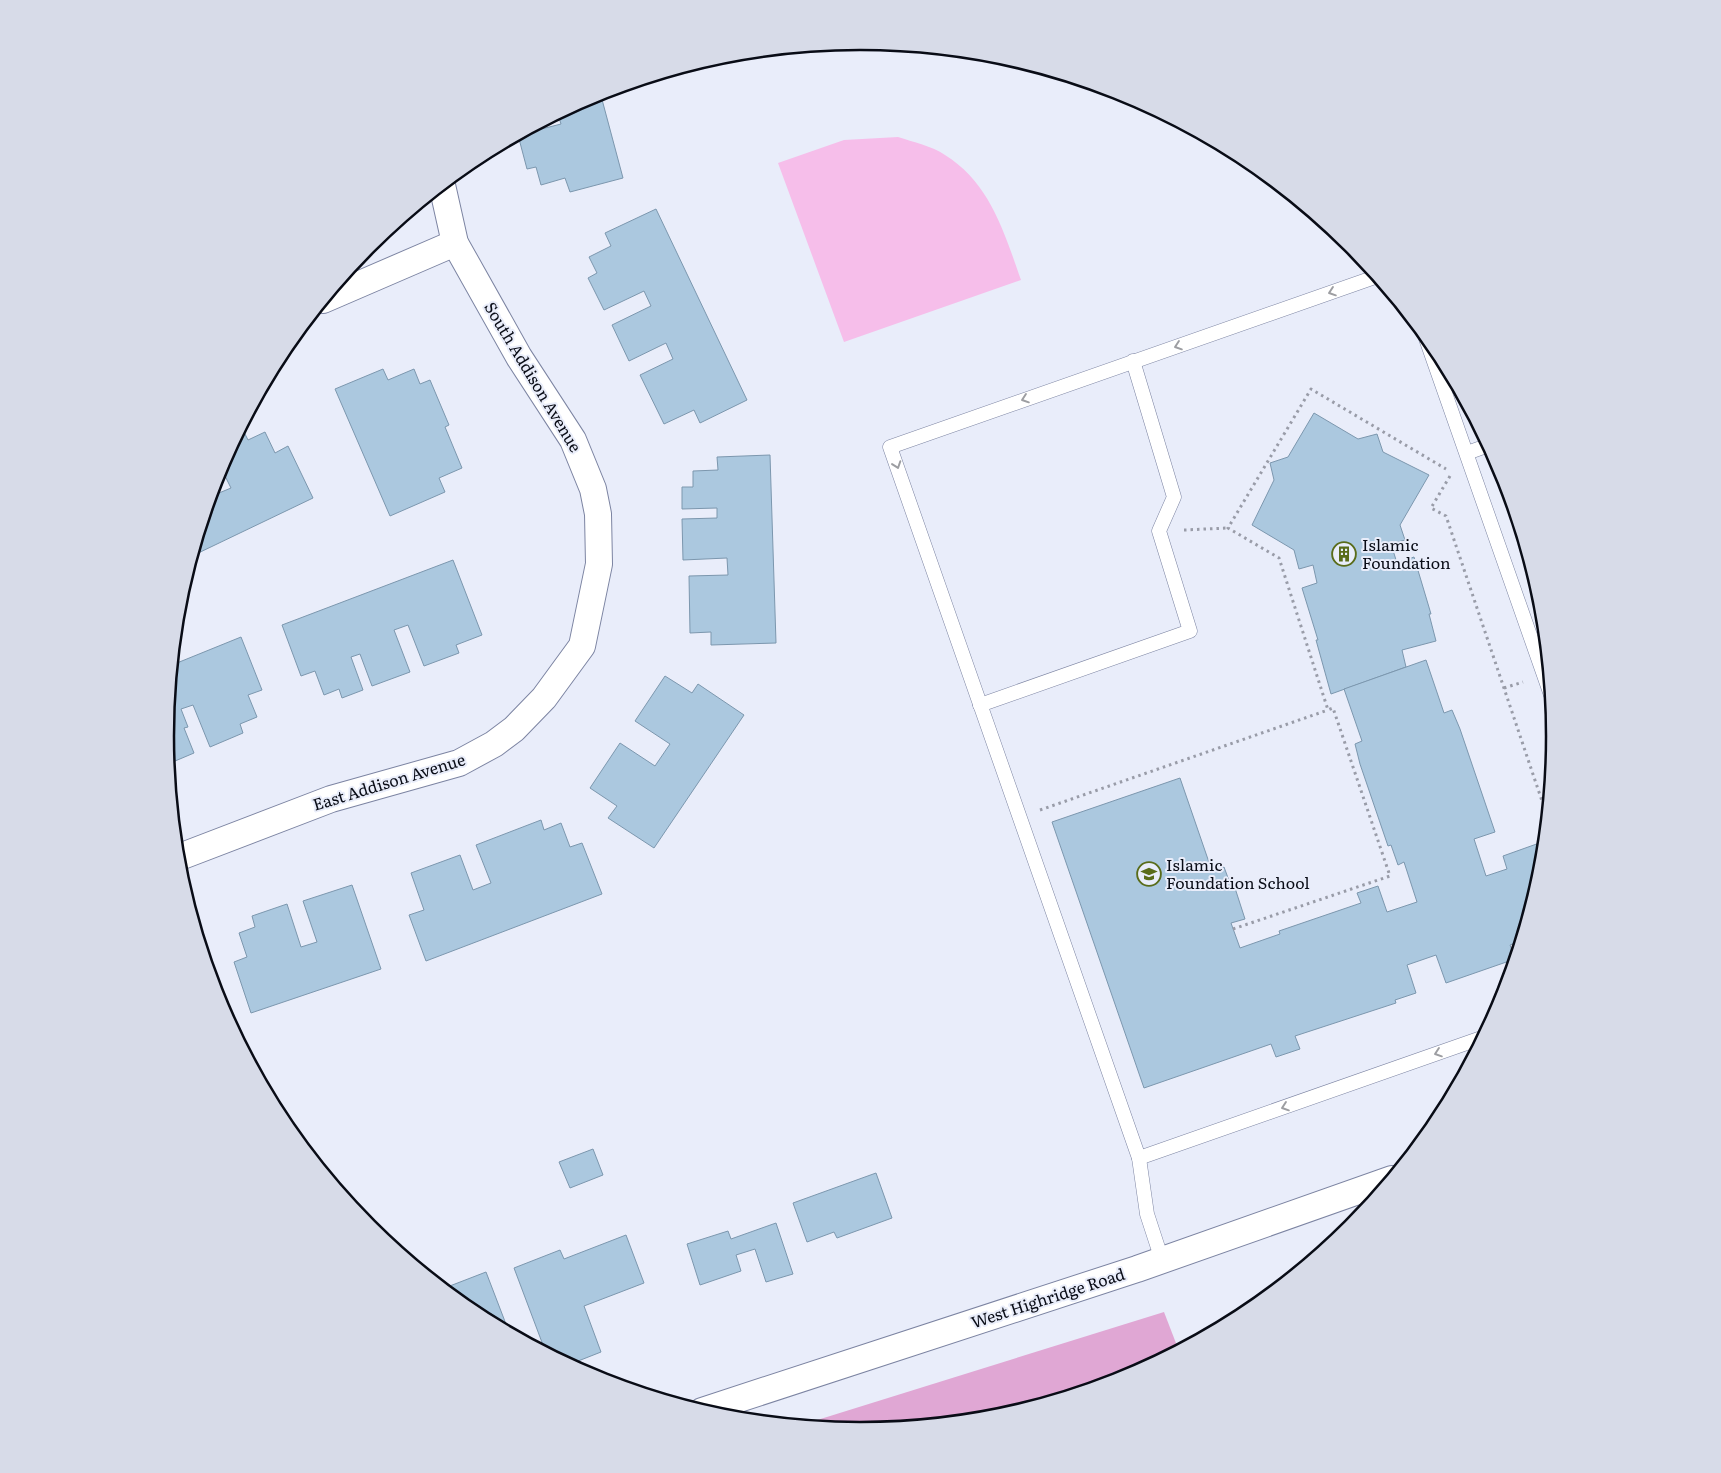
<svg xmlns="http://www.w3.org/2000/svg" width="1721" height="1473" viewBox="0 0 1721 1473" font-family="Literata,serif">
<rect width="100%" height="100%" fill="#e9edfa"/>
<!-- green -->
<path fill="#f6beea" d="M898,137C913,142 932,146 945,155C990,183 1004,232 1021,280L844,342L778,163L844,140Z"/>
<!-- forest -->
<path fill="#e0a7d4" d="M1164,1312L1179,1351L1126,1379L996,1418L861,1432L798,1426Z"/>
<!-- building -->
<g fill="#abc8df" stroke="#7c97ae">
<path d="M600,92L623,178L570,192L565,178L541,185L536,167L527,169L518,135L561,124L558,114Z"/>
<path d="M656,209L747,400L700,423L694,410L664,424L640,375L673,359L666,343L629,361L612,325L651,306L644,291L604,310L588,278L597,273L589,257L611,246L605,233Z"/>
<path d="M383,369L388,380L414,369L420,384L430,380L449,425L445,427L462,468L439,478L445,492L390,516L335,389Z"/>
<path d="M1314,413L1358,439L1377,434L1383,452L1429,475L1400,525L1405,540L1391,544L1397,563L1414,557L1431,614H1429L1436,641L1402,650L1406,667L1331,694L1316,640H1318L1302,588L1317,583L1313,565L1299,569L1294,550L1252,525L1274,480L1270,463L1288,457Z"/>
<path d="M244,432L248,440L265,432L275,453L288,446L313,498L192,556L214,483L219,493L231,488L220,466L237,435Z"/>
<path d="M770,455L776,643L711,645V632L690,633L689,576L728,575L727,558L683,560L682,519L717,518V508L682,509V487H693V471L718,470L717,457Z"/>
<path d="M453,560L482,635L456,645L459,653L424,666L408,625L394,630L410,672L372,686L360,654L351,657L363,690L342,698L339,689L324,695L315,671L301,676L282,625Z"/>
<path d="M241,637L262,690L248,695L257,717L240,724L243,733L210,747L193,705L181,709L188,727L184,728L194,753L168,764L165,736L172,665Z"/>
<path d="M1426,660L1444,713L1452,710L1460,729L1495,832L1474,839L1486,876L1507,869L1503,856L1545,841L1542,872L1521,941L1510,945L1515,959L1446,983L1436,955L1407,965L1416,993L1395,1000L1396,1003L1295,1036L1300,1049L1276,1057L1271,1044L1144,1088L1052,822L1180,778L1212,871L1224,867L1231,886L1234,885L1245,919L1231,923L1240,948L1280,934L1279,931L1361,903L1357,893L1378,886L1387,912L1417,902L1404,862L1398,865L1391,845L1388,846L1360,764L1355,744L1362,741L1344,689Z"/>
<path d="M665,676L692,693L698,684L744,715L654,848L608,818L617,806L590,788L620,743L655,766L670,744L635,721Z"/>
<path d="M541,820L544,830L561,823L570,847L582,843L602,894L426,961L409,915L424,910L411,873L460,855L473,890L491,883L476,845Z"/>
<path d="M352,885L381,969L251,1013L234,962L247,957L239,933L255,927L252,916L287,904L301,947L317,942L303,901Z"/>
<path d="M593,1149L603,1175L570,1188L559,1162Z"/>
<path d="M876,1173L892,1218L837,1238L834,1232L807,1242L793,1203Z"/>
<path d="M776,1223L793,1274L766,1282L755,1249L736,1255L741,1271L700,1285L687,1244L728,1231L731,1239Z"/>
<path d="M626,1235L644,1283L584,1306L601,1352L568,1365L546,1353L514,1268L560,1250L564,1259Z"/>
<path d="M486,1272L509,1332H507L474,1314L442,1289Z"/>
</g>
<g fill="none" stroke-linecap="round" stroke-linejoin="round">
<!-- lane casing -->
<g stroke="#7c84a2" stroke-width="15">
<g id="lane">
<path d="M1424,333L1552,698"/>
<path d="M1467,453L1489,445"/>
<path d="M980,705L1190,631L1159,531L1174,497L1133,361"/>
<path d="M1139,1158L1484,1037"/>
<path d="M1162,1260L1147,1214L1139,1158L890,447L1378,276"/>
</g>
</g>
<!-- street casing -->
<g stroke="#7c84a2" stroke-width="28">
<g id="street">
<path d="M323,300L455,243"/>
<path d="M177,858L331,799L459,763L494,744L514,729L544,698L582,646L599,564L598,514L593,489L573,440L519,357L455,243L442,185"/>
<path d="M702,1411L1137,1269L1392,1179"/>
</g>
</g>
<!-- path -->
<g stroke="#999ca8" stroke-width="3" stroke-dasharray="2.5 4" stroke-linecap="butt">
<path d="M1450,476L1431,508L1446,516L1542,801L1550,798"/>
<path d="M1184,530L1228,528"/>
<path d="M1504,688L1523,682"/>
<path d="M1040,810L1328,710"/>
<path d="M1233,929L1390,876L1333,708L1328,710L1279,558L1228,528L1311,389L1446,469"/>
<path d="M1489,1014L1499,1011"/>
</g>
<!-- lane -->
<use href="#lane" stroke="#fff" stroke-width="14"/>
<!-- street -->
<use href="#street" stroke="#fff" stroke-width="26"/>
</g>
<!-- one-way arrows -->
<defs><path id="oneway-chevron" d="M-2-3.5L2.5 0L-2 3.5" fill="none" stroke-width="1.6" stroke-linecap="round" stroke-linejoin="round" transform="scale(1.25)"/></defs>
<g stroke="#9d9ea2">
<use href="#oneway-chevron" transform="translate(1332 292) rotate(161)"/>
<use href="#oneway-chevron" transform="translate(1178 346) rotate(161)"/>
<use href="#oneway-chevron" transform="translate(1025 399) rotate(161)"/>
<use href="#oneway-chevron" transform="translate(897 465) rotate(71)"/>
<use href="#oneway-chevron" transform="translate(1438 1053) rotate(161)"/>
<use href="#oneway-chevron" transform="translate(1285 1107) rotate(161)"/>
</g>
<!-- icons -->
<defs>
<g id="building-ring" transform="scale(1.25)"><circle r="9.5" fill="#e9edfa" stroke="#596c1a" stroke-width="1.5"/><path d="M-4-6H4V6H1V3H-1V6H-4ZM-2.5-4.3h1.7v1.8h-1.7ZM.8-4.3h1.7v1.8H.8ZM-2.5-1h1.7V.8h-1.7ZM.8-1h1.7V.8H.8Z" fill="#596c1a"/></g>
<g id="school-ring" transform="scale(1.25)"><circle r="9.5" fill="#e9edfa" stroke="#596c1a" stroke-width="1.5"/><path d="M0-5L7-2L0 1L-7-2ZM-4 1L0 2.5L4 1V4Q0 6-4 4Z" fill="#596c1a"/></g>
</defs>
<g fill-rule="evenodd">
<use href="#building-ring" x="1344" y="554"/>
<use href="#school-ring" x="1149" y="874"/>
</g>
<g text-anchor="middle" stroke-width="4" stroke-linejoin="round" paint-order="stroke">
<!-- street labels -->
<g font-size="16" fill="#090c16" stroke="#e9edfa">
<text transform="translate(533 377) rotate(59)" y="6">South Addison Avenue</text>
<text transform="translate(389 782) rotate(-17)" y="6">East Addison Avenue</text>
<text transform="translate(1048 1298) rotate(-18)" y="6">West Highridge Road</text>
</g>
<!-- poi labels -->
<g font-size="16" fill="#090c16" stroke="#e9edfa" text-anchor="start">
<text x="1362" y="551">Islamic<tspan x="1362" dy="18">Foundation</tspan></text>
<text x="1166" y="871">Islamic<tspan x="1166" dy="18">Foundation School</tspan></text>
</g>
</g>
<!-- crop -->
<path d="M0 0H1721V1473H0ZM174 736a686 686 0 1 1 1372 0a686 686 0 1 1-1372 0Z" fill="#d7dbe8" fill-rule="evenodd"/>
<path fill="none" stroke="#090c16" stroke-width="2.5" d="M174 736a686 686 0 1 1 1372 0a686 686 0 1 1-1372 0Z"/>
</svg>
